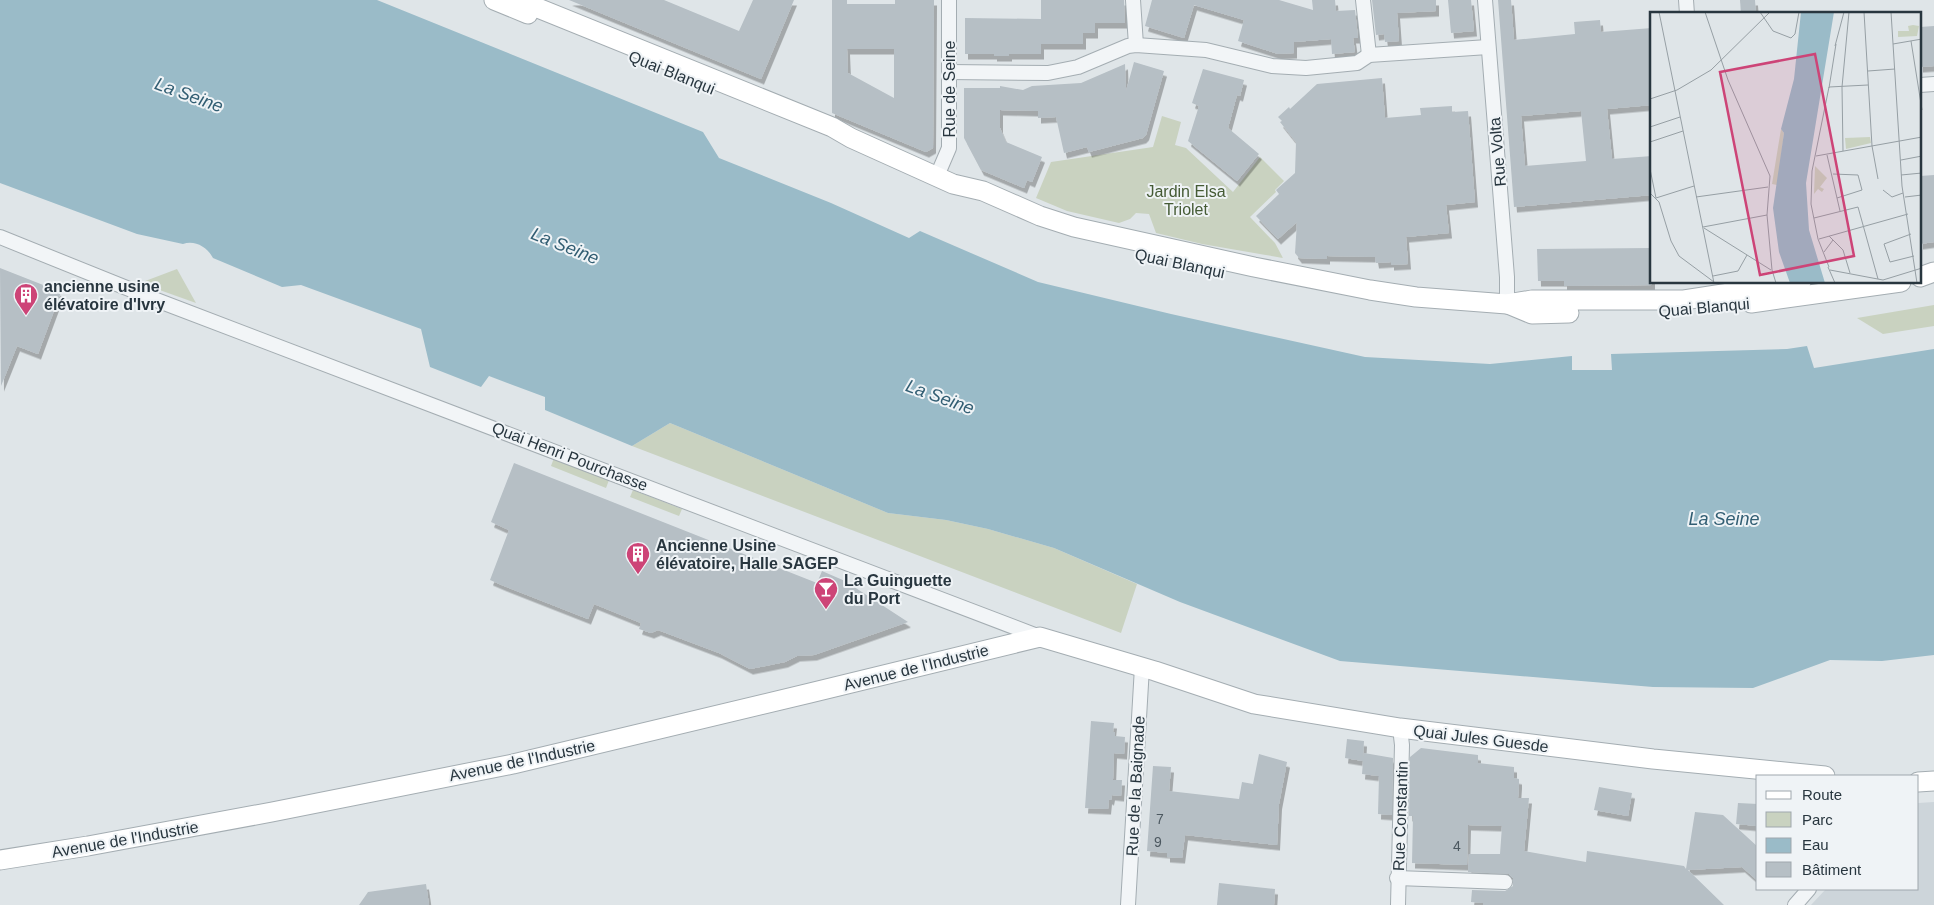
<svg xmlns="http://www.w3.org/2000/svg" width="1934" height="905" viewBox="0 0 1934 905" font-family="Helvetica,sans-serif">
<defs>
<filter id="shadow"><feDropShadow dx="3" dy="5.5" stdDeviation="0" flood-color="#0004"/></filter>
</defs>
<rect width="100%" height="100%" fill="#dfe5e8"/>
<!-- built -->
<path fill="#cdd5da" d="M1934,802V905H1811L1826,889H1918V803Z"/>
<!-- green -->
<g fill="#c9d2c0">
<path d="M1162,116L1181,122L1175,145L1186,148L1233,192L1260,157L1284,181L1275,190L1276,192L1250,217L1275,243L1283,258L1202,244L1156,233L1149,214L1136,213L1130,219L1119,223L1067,211L1036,198L1051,162L1153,147Z"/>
<path d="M177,269L196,303L140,283Z"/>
<path d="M1934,305V326L1883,334L1857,318Z"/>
<path d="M670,423L888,513L946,520L988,529L1054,548L1137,584L1121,633L632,446Z"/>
<path d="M554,458L609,480L606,488L551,466Z"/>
<path d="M633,490L682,509L679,516L630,497Z"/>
</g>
<!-- water -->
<path fill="#9abbc8" d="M0,0H377L703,132L719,158L831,203L909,238L920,231L1038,282L1171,314L1365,357L1490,364L1572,356V370H1612L1611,354L1787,349L1807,346L1814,368L1934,349V655L1882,661L1830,660L1753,688L1653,687L1340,661L1180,602L1054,548L988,529L946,520L888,513L670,423L632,446L545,410V397L489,376L481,387L430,367L421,329L301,285L282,287L213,258C207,247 195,240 183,244L137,234L0,183Z"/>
<!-- building -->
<g fill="#b6bfc5" fill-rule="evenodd" filter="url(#shadow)">
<path d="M569,0H664L739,31L753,0H794L761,79Z"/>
<path d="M832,0H847V4H895V0H934L933,148L926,152L832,113ZM847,49H894V98L848,73Z"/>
<path d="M1041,0H1124L1125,23H1095V33H1083V44H1041V54H1009V56H994V54H965V18L1041,19Z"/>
<path d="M1152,0H1279L1313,10L1312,0H1335L1336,11L1355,10L1358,38H1353L1355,52L1332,54L1331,39L1294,42V53L1278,54L1238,41L1244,20L1194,5L1184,38L1145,26Z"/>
<path d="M1372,0H1436V11L1397,13L1399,41L1385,42L1384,34L1376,35Z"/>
<path d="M1448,0H1471L1474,31L1451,33Z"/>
<path d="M1498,0H1511L1514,40L1575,34L1574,22L1600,20L1601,32L1652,28V105L1607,109L1612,159L1652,156V195L1514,207ZM1581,111L1586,161L1525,166L1521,116Z"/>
<path d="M1740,0H1755L1756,14H1741Z"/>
<path d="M1934,26V66L1920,67V27Z"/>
<path d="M1134,62L1164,71L1146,135L1143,138L1089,152L1087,147L1064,153L1056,117L1038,118V111L1000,110V128L1006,142L1042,157L1032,182L1027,180L1024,188L981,170L964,138V88H1000V86L1023,90L1032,86L1081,83L1125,64L1126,91Z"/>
<path d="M1203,69L1244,80L1240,96L1237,95L1228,128L1259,154L1237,181L1188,141L1199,106L1192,103Z"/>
<path d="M1382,78L1385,118L1421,115L1420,108L1452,106V112L1468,111L1475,202L1446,205L1449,233L1406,237L1408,264L1391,265V262L1376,263L1375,257L1327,256V259L1299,258L1295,253L1297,222L1278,239L1256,216L1279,194L1276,190L1295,173L1296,142L1280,122L1282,121L1278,117L1289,107L1290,109L1317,84Z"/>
<path d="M1934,175V242L1920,244V176Z"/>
<path d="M1652,248V285L1564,286V281H1538L1537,249Z"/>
<path d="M0,268L61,292L38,354L17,346L1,386Z"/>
<path d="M514,463L817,583L822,571L845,581L908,622L814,655L797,656L785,662L750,669L719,653L658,630L651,633L639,629L641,623L594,604L588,619L504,586L490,580L509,530L491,522Z"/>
<path d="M1091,721L1114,723L1113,732H1115V736L1125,737L1124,754L1114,753L1113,780H1122L1121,796L1112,795L1111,800L1109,799L1108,809L1085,808Z"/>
<path d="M1347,739L1364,741L1363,757L1364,753L1393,758L1392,815L1378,814L1379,776L1362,774L1363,761L1345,758Z"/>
<path d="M1421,748L1478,755V763L1514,767V778L1519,779V783L1518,798H1529L1524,851L1586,862L1587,851L1684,866L1686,869L1695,812L1723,815L1758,847V881L1742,867L1688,870L1724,905H1483V903L1471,902L1472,890L1505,891L1513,886V878L1509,874L1468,872L1469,854H1500L1502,826L1468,825L1467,865L1412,863L1413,816H1409L1410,757Z"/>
<path d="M1259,754L1287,762L1279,804L1277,845L1185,835L1182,858L1167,857V853L1147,851L1153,766L1171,767L1169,791L1239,799L1242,782L1253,784Z"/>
<path d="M1599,787L1632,793L1628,816L1594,810Z"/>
<path d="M1738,803L1758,804V826L1736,824Z"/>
<path d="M1219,883L1275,889L1274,905H1217Z"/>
<path d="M426,884L429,905H359L368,892Z"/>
</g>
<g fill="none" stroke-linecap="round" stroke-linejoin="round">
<!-- street casing -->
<g stroke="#a4adb2" stroke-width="16">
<g id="street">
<path d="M1133,0L1136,45"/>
<path d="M1363,0L1369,55"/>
<path d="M1485,0L1507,277V304"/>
<path d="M1686,0L1687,14"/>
<path d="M949,72L1048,73L1078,67L1128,46L1136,45L1206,50L1272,66L1306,68L1357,63L1369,55L1488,47"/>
<path d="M1920,85L1934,84"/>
<path d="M937,176L949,148V0"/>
<path d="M0,237L159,301L1040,637"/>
<path d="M1397,878L1505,882"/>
<path d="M1128,905L1142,667"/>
<path d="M1398,905L1402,745L1400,728"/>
<path d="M1795,905L1809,889"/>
</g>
</g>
<!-- secondary casing -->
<g stroke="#a4adb2" stroke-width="21">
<g id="secondary">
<path d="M494,0L528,14"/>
<path d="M518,0L832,127L851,138L953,184L983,191L1040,216L1074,227L1254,267L1370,290L1416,297L1507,304L1532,300H1684L1801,282"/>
<path d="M1920,277L1934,272"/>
<path d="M1751,303L1901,282"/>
<path d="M1508,304L1532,314L1569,313"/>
<path d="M1918,782L1934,781"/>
<path d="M0,860L88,846L272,812L513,764L810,693L1040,637L1155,671L1254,704L1400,728L1653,759L1825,776"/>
</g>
</g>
<!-- street -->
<use href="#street" stroke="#f2f5f7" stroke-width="14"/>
<!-- secondary -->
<use href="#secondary" stroke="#fff" stroke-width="19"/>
</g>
<!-- icons -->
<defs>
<g id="building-pin" transform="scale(1.25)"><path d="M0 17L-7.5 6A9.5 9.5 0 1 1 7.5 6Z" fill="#cd4477" stroke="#eff3f6"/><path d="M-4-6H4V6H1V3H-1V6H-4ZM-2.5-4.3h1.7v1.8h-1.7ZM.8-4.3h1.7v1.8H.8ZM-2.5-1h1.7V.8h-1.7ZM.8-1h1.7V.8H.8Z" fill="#fff"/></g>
<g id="bar-pin" transform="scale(1.25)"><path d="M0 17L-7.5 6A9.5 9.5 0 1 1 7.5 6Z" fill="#cd4477" stroke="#eff3f6"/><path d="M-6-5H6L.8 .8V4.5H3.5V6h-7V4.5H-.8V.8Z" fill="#fff"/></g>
</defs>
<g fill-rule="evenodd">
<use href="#building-pin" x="26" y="295"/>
<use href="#building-pin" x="638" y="554"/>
<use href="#bar-pin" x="826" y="589"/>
</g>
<g text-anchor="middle" stroke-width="4" stroke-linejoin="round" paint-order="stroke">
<!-- number labels -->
<g font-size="14" fill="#4c5860">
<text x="1160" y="824">7</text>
<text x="1158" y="847">9</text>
<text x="1457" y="851">4</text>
</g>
<!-- street labels -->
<g font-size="16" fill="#28363f" stroke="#eff3f6">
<text transform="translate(672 72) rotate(22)" y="6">Quai Blanqui</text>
<text transform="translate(949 89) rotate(-90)" y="6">Rue de Seine</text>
<text transform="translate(1497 152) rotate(-95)" y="6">Rue Volta</text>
<text transform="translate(1180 263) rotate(12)" y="6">Quai Blanqui</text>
<text transform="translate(1704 307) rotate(-5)" y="6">Quai Blanqui</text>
<text transform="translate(570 456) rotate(21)" y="6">Quai Henri Pourchasse</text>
<text transform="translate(916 667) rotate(-14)" y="6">Avenue de l'Industrie</text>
<text transform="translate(1481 738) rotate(7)" y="6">Quai Jules Guesde</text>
<text transform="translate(522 760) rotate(-12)" y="6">Avenue de l'Industrie</text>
<text transform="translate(1135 786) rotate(-87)" y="6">Rue de la Baignade</text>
<text transform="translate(1400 816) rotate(-88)" y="6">Rue Constantin</text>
<text transform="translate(125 839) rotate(-10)" y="6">Avenue de l'Industrie</text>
</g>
<!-- park labels -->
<g font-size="16" fill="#455b35" stroke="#eff3f6">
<text x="1186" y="197">Jardin Elsa<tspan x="1186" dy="18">Triolet</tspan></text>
</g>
<!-- poi labels -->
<g font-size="16" font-weight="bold" fill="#28363f" stroke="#eff3f6" text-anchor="start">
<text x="44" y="292">ancienne usine<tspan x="44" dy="18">élévatoire d'Ivry</tspan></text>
<text x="656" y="551">Ancienne Usine<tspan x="656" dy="18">élévatoire, Halle SAGEP</tspan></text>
<text x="844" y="586">La Guinguette<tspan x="844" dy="18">du Port</tspan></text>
</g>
<!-- water labels -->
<g font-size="18" font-style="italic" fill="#325e73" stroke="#eff3f6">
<text transform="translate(189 95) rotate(20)" y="6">La Seine</text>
<text transform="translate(565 246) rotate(22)" y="6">La Seine</text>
<text transform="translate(940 397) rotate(20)" y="6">La Seine</text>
<text x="1724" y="525">La Seine</text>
</g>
</g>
<!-- overview -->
<g transform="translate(1650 12)">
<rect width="271" height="271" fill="#dfe5e8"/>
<path d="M263,13L269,14L267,24L248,25V19H259L258,14ZM131,117L134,121L129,163L127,173L122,172ZM220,125L221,131L196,137L195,126ZM165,154L177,166L170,175L174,177L172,180L168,177L164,182Z" fill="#c9d2c0"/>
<path d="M151,0H184L156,171L159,218L175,271H140L129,240L123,196L134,121L131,117L144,67Z" fill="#9abbc8"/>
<path fill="none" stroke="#969fa4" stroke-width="1" d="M9,0L64,271M55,0L78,68L120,164L117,203L122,258L126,271M110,0L123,19L141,26L145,22L149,0M214,0L222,134L228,167M241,0L252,174L267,271M261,29L272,98M243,32L272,27M185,34L194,0M218,59L245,57M179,75L218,73M179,76L186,32M0,87L27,78L61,58L120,0M0,115L30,105M0,130L33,119M193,139L192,75L199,0M177,143L190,199M166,144L272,125M251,148L272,144M0,157L6,186L44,174M183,162L208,163L212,178L187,186M251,163L272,161M233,178L242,185L253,181M0,181L9,190L21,229L29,244L64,270M46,185L118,175M255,185L272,183M164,206L208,195L228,267M53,215L117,203M54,216L121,258M261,222L234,232L240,250L264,244M179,224L193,238L200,261M169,227L258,202M174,240L183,228M178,255L185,271M179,255L168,227L161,192L162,159L179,75M180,258L233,268L272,256M63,264L88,259L97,243"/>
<path fill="#cd4477" fill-opacity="0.15" stroke="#cd4477" stroke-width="2.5" d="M165,42L204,244L110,263L70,60Z"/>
<rect width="271" height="271" fill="none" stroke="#28363f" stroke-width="2.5"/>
</g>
<!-- legend -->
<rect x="1756" y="775" width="162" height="115" fill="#eff3f6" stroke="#9fa7ad"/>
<rect x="1766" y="791" width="25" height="8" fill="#ffffff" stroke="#9fa7ad"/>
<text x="1802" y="800" font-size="15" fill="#28363f">Route</text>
<rect x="1766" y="812" width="25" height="15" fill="#c9d2c0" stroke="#9fa7ad"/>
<text x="1802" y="825" font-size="15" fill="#28363f">Parc</text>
<rect x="1766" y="838" width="25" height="15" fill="#9abbc8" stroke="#9fa7ad"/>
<text x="1802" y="850" font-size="15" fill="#28363f">Eau</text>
<rect x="1766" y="862" width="25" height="15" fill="#b6bfc5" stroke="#9fa7ad"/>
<text x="1802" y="875" font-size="15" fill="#28363f">Bâtiment</text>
</svg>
